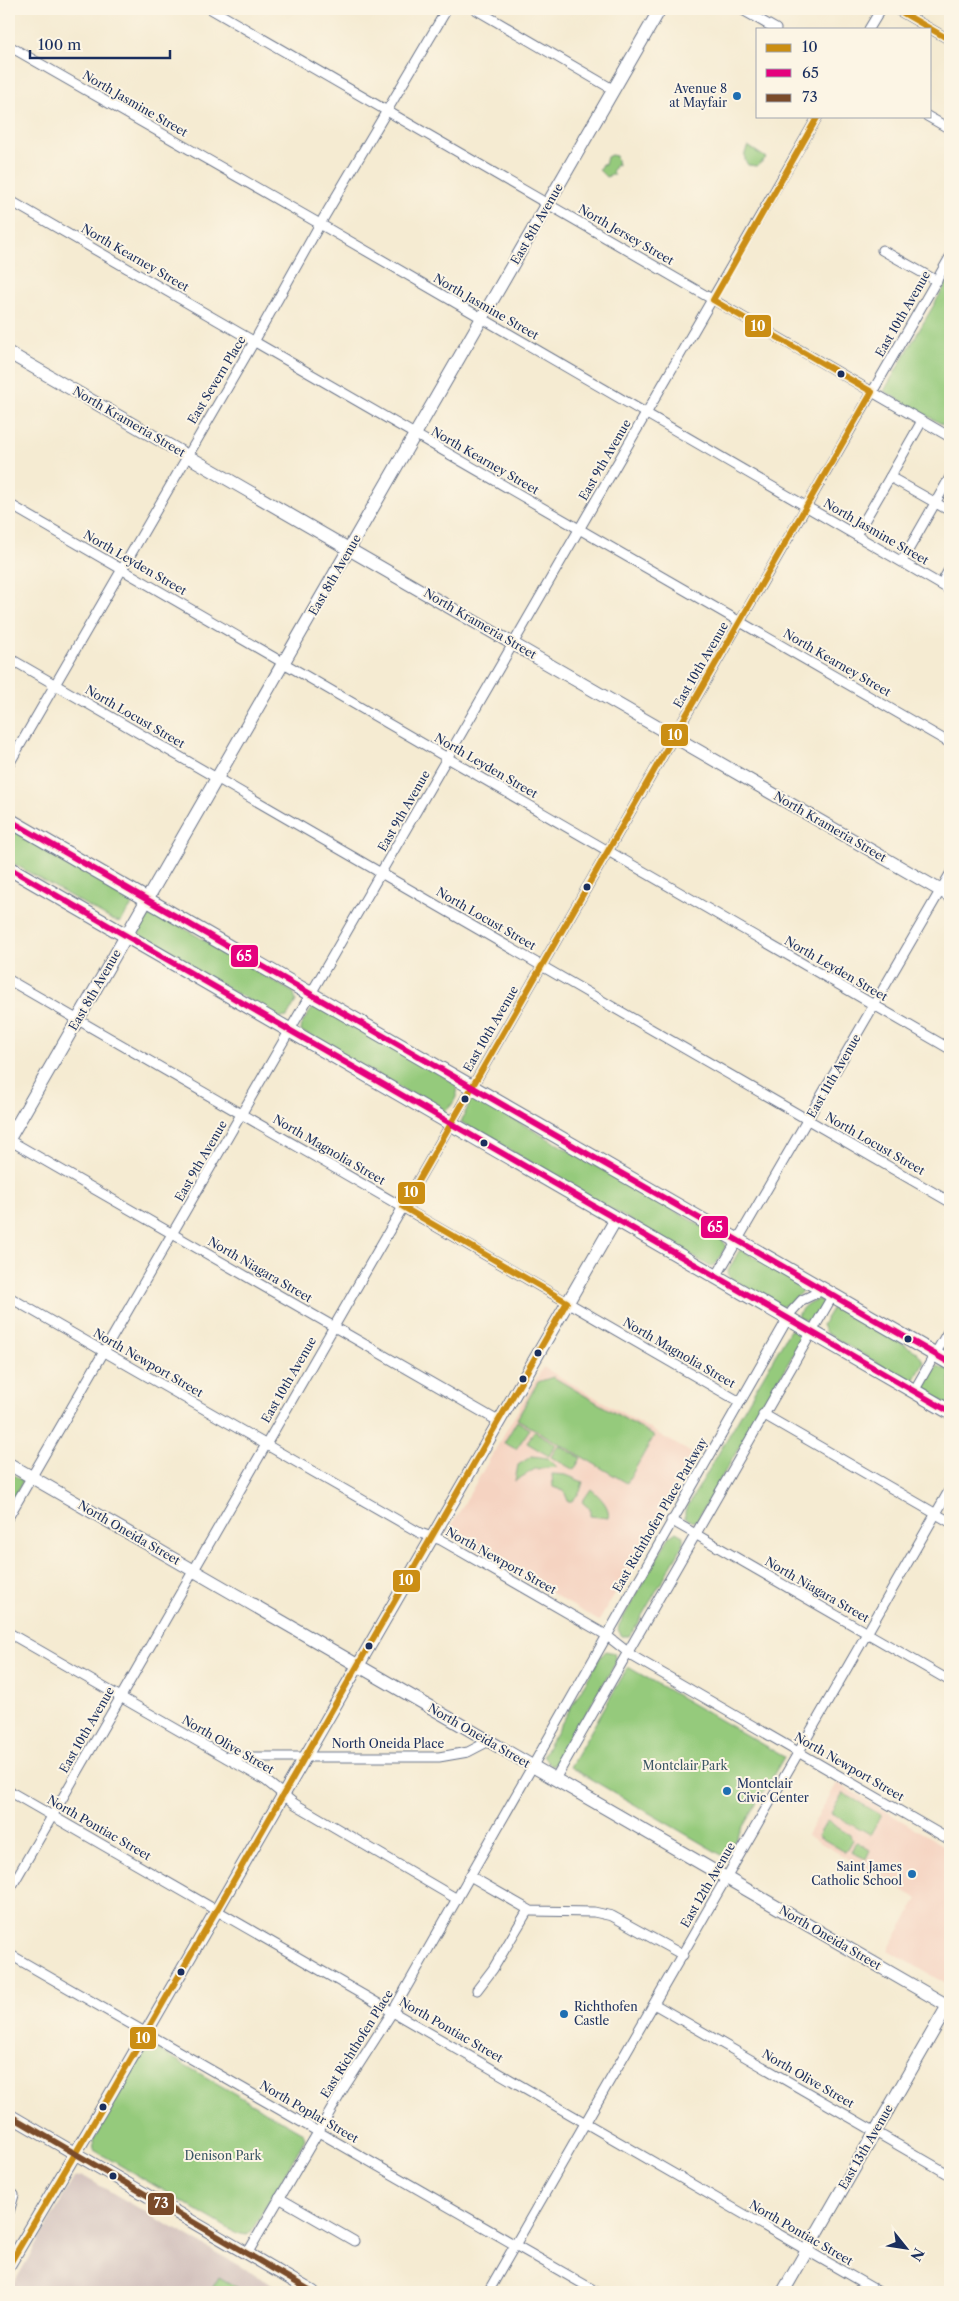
<svg xmlns="http://www.w3.org/2000/svg" width="959" height="2301" viewBox="0 0 959 2301" font-family="'Libre Caslon Text',serif">
<rect width="100%" height="100%" fill="#fcf5e5"/>
<filter id="ink" filterUnits="userSpaceOnUse"><feTurbulence type="fractalNoise" baseFrequency=".02" numOctaves="2"/><feDisplacementMap in="SourceGraphic" scale="10" xChannelSelector="R" yChannelSelector="G"/><feConvolveMatrix kernelMatrix="1 2 1 2 8 2 1 2 1" color-interpolation-filters="sRGB"/></filter>
<filter id="wash" filterUnits="userSpaceOnUse"><feTurbulence type="fractalNoise" baseFrequency=".0096" numOctaves="4" result="noise"/><feDisplacementMap in="SourceGraphic" scale="20" xChannelSelector="R" yChannelSelector="G"/><feGaussianBlur stdDeviation="1.12" result="paint"/><feColorMatrix in="noise" values="0 0 0 0 0 0 0 0 0 0 0 0 0 0 0 0 0 1.4 0 .05"/><feComposite in="paint" operator="in"/></filter>
<g filter="url(#wash)">
<rect width="100%" height="100%" fill="#f5ebd2"/>
<!-- built -->
<g fill="#f5d3c1">
<path d="M543,1367L695,1455L599,1621L447,1533Z"/>
<path d="M837,1783L950,1849V1976L946,1984L888,1950L918,1899L807,1835Z"/>
</g>
<!-- industrial -->
<path fill="#d1c0bc" d="M83,2176L285,2292H9L74,2178Z"/>
<!-- green -->
<g fill="#95ca7b" stroke="#587c6c">
<path d="M748,146L766,158L757,166L748,165C743,158 744,154 748,146Z"/>
<path d="M611,155L616,156L618,165L616,164L612,172L614,174L606,177L599,170L602,164L605,165L607,157Z"/>
<path d="M950,277V429L884,391Z"/>
<path d="M9,826L132,897L133,904L120,922L112,920L9,861Z"/>
<path d="M153,910L294,993L296,1001L287,1017L279,1018L139,937V931Z"/>
<path d="M315,1005H318L457,1084C460,1094 452,1109 442,1112L301,1031L302,1023Z"/>
<path d="M475,1097L722,1238L726,1246L717,1263L711,1267L461,1122L470,1102Z"/>
<path d="M742,1250L804,1286C803,1293 787,1307 779,1307L729,1277L728,1271L739,1251Z"/>
<path d="M819,1299L823,1304L811,1322L798,1317C800,1307 810,1301 819,1299Z"/>
<path d="M835,1304L917,1352L924,1362L915,1379L908,1381L826,1333L822,1325Z"/>
<path d="M790,1330H795L799,1332L801,1341L698,1518L694,1522L685,1518V1511Z"/>
<path d="M937,1366L950,1370V1406L926,1391L924,1388Z"/>
<path d="M553,1377L654,1436L627,1483L517,1419L538,1382Z"/>
<path d="M517,1421L530,1429L516,1449L504,1443Z"/>
<path d="M534,1431L556,1444L549,1456L527,1443Z"/>
<path d="M558,1445L581,1458L574,1470L551,1457Z"/>
<path d="M532,1456L548,1458L557,1467L535,1469L515,1481L518,1465Z"/>
<path d="M9,1472L23,1481L9,1506Z"/>
<path d="M552,1474L566,1475L583,1482L580,1492L572,1501H568L564,1491L553,1487Z"/>
<path d="M591,1489C599,1496 611,1507 608,1518L590,1516V1509L582,1502Z"/>
<path d="M676,1532L683,1536V1545L633,1631L629,1636H622L618,1630L619,1625L669,1537Z"/>
<path d="M606,1651L614,1653L616,1662L559,1760L555,1765H550L543,1755L601,1656Z"/>
<path d="M628,1667L784,1757L725,1857L570,1767Z"/>
<path d="M843,1793L881,1815L870,1835L831,1813Z"/>
<path d="M827,1821L850,1835L852,1840L845,1852L818,1836Z"/>
<path d="M857,1842L870,1850L866,1859L851,1852L855,1843Z"/>
<path d="M152,2046L303,2133L305,2139L251,2232L247,2235L236,2233L94,2150L93,2141L145,2049Z"/>
<path d="M219,2277L245,2292H210Z"/>
</g>
</g>
<g filter="url(#ink)">
<g fill="none" stroke-linecap="round" stroke-linejoin="round">
<!-- street casing -->
<g stroke="#677187" stroke-width="11">
<g id="street">
<path d="M211,9L950,437"/>
<path d="M475,9L614,90"/>
<path d="M741,9L776,29"/>
<path d="M896,9L950,40"/>
<path d="M869,29L881,9"/>
<path d="M9,46L320,224L950,590"/>
<path d="M927,116L950,129"/>
<path d="M9,200L950,743"/>
<path d="M882,250L937,281"/>
<path d="M922,421L890,477L950,511"/>
<path d="M9,504L950,1049"/>
<path d="M856,535L890,477"/>
<path d="M902,561L950,477"/>
<path d="M941,584L950,568"/>
<path d="M9,658L950,1202"/>
<path d="M9,764L255,340L320,224L447,9"/>
<path d="M9,980L740,1402"/>
<path d="M9,1140L498,1421"/>
<path d="M716,1277L950,874"/>
<path d="M9,1297L420,1533L441,1540L606,1635L634,1657L950,1840"/>
<path d="M914,1391L950,1328"/>
<path d="M763,1414L950,1522"/>
<path d="M9,1516C278,1049 550,584 818,116"/>
<path d="M671,1520L950,1681"/>
<path d="M9,1633L265,1780L295,1804L457,1899"/>
<path d="M226,1757H439L468,1752L489,1741"/>
<path d="M555,1779L833,1295"/>
<path d="M9,1791L879,2292"/>
<path d="M470,1876L531,1911L594,1912L612,1916L683,1955"/>
<path d="M9,1891L950,257"/>
<path d="M9,1954L597,2292"/>
<path d="M477,1990L493,1969L528,1910"/>
<path d="M654,2004L950,2175"/>
<path d="M9,2194L14,2195L9,2212"/>
<path d="M279,2198L354,2241"/>
<path d="M247,2254L345,2086L393,2011L792,1311L802,1300L823,1290"/>
<path d="M488,2292L950,1489"/>
</g>
</g>
<!-- secondary casing -->
<g stroke="#677187" stroke-width="14">
<g id="secondary">
<path d="M9,353L950,896"/>
<path d="M9,1139L660,9"/>
<path d="M9,1464L950,2007"/>
<path d="M9,2115L313,2292"/>
<path d="M9,2265L110,2095L616,1219"/>
<path d="M783,2292L950,2002"/>
</g>
</g>
<!-- primary casing -->
<g stroke="#677187" stroke-width="16">
<g id="primary">
<path d="M9,820L950,1363"/>
<path d="M9,868L950,1412"/>
</g>
</g>
<!-- street -->
<use href="#street" stroke="#fff" stroke-width="9"/>
<!-- secondary -->
<use href="#secondary" stroke="#fff" stroke-width="12"/>
<!-- primary -->
<use href="#primary" stroke="#fff" stroke-width="14"/>
<!-- bus-1 casing -->
<g stroke="#fcf5e5" stroke-width="10">
<g id="bus-1">
<path d="M896,9L950,40"/>
<path d="M9,2265L110,2095L567,1302L403,1207L872,392L713,300L818,116"/>
</g>
</g>
<!-- bus-2 casing -->
<g stroke="#fcf5e5" stroke-width="10">
<g id="bus-2">
<path d="M9,820L950,1363"/>
<path d="M9,868L950,1412"/>
</g>
</g>
<!-- bus-3 casing -->
<g stroke="#fcf5e5" stroke-width="10">
<path id="bus-3" d="M9,2115L313,2292"/>
</g>
<!-- bus-1 -->
<use href="#bus-1" stroke="#cb8e13" stroke-width="6"/>
<!-- bus-2 -->
<use href="#bus-2" stroke="#e5007d" stroke-width="6"/>
<!-- bus-3 -->
<use href="#bus-3" stroke="#7a4b2a" stroke-width="6"/>
</g>
</g>
<!-- markers -->
<g fill="#1f6fb2" stroke="#fcf5e5" stroke-width="2">
<circle cx="737" cy="96" r="5"/>
<circle cx="727" cy="1791" r="5"/>
<circle cx="912" cy="1874" r="5"/>
<circle cx="564" cy="2014" r="5"/>
</g>
<g fill="#1b2f5e" stroke="#fcf5e5" stroke-width="2">
<circle cx="841" cy="374" r="4.5"/>
<circle cx="587" cy="887" r="4.5"/>
<circle cx="465" cy="1099" r="4.5"/>
<circle cx="484" cy="1143" r="4.5"/>
<circle cx="908" cy="1339" r="4.5"/>
<circle cx="538" cy="1353" r="4.5"/>
<circle cx="523" cy="1379" r="4.5"/>
<circle cx="369" cy="1646" r="4.5"/>
<circle cx="181" cy="1972" r="4.5"/>
<circle cx="103" cy="2107" r="4.5"/>
<circle cx="113" cy="2176" r="4.5"/>
</g>
<g text-anchor="middle" stroke-width="4" stroke-linejoin="round" paint-order="stroke">
<!-- poi labels -->
<g font-size="12" fill="#1b2f5e" stroke="#fcf5e5" text-anchor="end">
<text x="727" y="93">Avenue 8<tspan x="727" dy="14">at Mayfair</tspan></text>
<text x="737" y="1788" text-anchor="start">Montclair<tspan x="737" dy="14">Civic Center</tspan></text>
<text x="902" y="1871">Saint James<tspan x="902" dy="14">Catholic School</tspan></text>
<text x="574" y="2011" text-anchor="start">Richthofen<tspan x="574" dy="14">Castle</tspan></text>
</g>
<!-- street labels -->
<g font-size="12" fill="#1b2f5e" stroke="#fcf5e5">
<text transform="translate(135 104) rotate(30)" y="4">North Jasmine Street</text>
<text transform="translate(537 224) rotate(-60)" y="4">East 8th Avenue</text>
<text transform="translate(626 235) rotate(30)" y="4">North Jersey Street</text>
<text transform="translate(135 258) rotate(30)" y="4">North Kearney Street</text>
<text transform="translate(486 307) rotate(30)" y="4">North Jasmine Street</text>
<text transform="translate(903 314) rotate(-60)" y="4">East 10th Avenue</text>
<text transform="translate(217 380) rotate(-59)" y="4">East Severn Place</text>
<text transform="translate(129 422) rotate(30)" y="4">North Krameria Street</text>
<text transform="translate(605 460) rotate(-60)" y="4">East 9th Avenue</text>
<text transform="translate(485 461) rotate(30)" y="4">North Kearney Street</text>
<text transform="translate(876 532) rotate(30)" y="4">North Jasmine Street</text>
<text transform="translate(135 563) rotate(30)" y="4">North Leyden Street</text>
<text transform="translate(335 575) rotate(-60)" y="4">East 8th Avenue</text>
<text transform="translate(480 624) rotate(30)" y="4">North Krameria Street</text>
<text transform="translate(837 663) rotate(30)" y="4">North Kearney Street</text>
<text transform="translate(701 665) rotate(-60)" y="4">East 10th Avenue</text>
<text transform="translate(135 717) rotate(30)" y="4">North Locust Street</text>
<text transform="translate(486 766) rotate(30)" y="4">North Leyden Street</text>
<text transform="translate(404 811) rotate(-60)" y="4">East 9th Avenue</text>
<text transform="translate(830 827) rotate(30)" y="4">North Krameria Street</text>
<text transform="translate(486 919) rotate(30)" y="4">North Locust Street</text>
<text transform="translate(836 969) rotate(30)" y="4">North Leyden Street</text>
<text transform="translate(95 990) rotate(-60)" y="4">East 8th Avenue</text>
<text transform="translate(491 1029) rotate(-60)" y="4">East 10th Avenue</text>
<text transform="translate(834 1076) rotate(-60)" y="4">East 11th Avenue</text>
<text transform="translate(875 1144) rotate(30)" y="4">North Locust Street</text>
<text transform="translate(329 1150) rotate(30)" y="4">North Magnolia Street</text>
<text transform="translate(201 1161) rotate(-60)" y="4">East 9th Avenue</text>
<text transform="translate(260 1270) rotate(30)" y="4">North Niagara Street</text>
<text transform="translate(679 1353) rotate(30)" y="4">North Magnolia Street</text>
<text transform="translate(148 1363) rotate(30)" y="4">North Newport Street</text>
<text transform="translate(289 1380) rotate(-60)" y="4">East 10th Avenue</text>
<text transform="translate(660 1515) rotate(-60)" y="4">East Richthofen Place Parkway</text>
<text transform="translate(129 1533) rotate(30)" y="4">North Oneida Street</text>
<text transform="translate(501 1561) rotate(29)" y="4">North Newport Street</text>
<text transform="translate(817 1590) rotate(30)" y="4">North Niagara Street</text>
<text transform="translate(87 1730) rotate(-60)" y="4">East 10th Avenue</text>
<text transform="translate(479 1736) rotate(30)" y="4">North Oneida Street</text>
<text x="388" y="1748">North Oneida Place</text>
<text transform="translate(228 1745) rotate(30)" y="4">North Olive Street</text>
<text transform="translate(849 1767) rotate(30)" y="4">North Newport Street</text>
<text transform="translate(99 1828) rotate(30)" y="4">North Pontiac Street</text>
<text transform="translate(708 1885) rotate(-60)" y="4">East 12th Avenue</text>
<text transform="translate(830 1938) rotate(30)" y="4">North Oneida Street</text>
<text transform="translate(451 2030) rotate(30)" y="4">North Pontiac Street</text>
<text transform="translate(357 2044) rotate(-58)" y="4">East Richthofen Place</text>
<text transform="translate(808 2079) rotate(30)" y="4">North Olive Street</text>
<text transform="translate(309 2112) rotate(30)" y="4">North Poplar Street</text>
<text transform="translate(866 2147) rotate(-60)" y="4">East 13th Avenue</text>
<text transform="translate(801 2233) rotate(30)" y="4">North Pontiac Street</text>
</g>
<!-- park labels -->
<g font-size="12" fill="#3a5665" stroke="#fcf5e5">
<text x="685" y="1770">Montclair Park</text>
<text x="223" y="2160">Denison Park</text>
</g>
</g>
<g stroke="#fcf5e5" stroke-width="2">
<rect x="744" y="314" width="28" height="24" rx="5" fill="#cb8e13"/>
<rect x="660" y="723" width="29" height="24" rx="5" fill="#cb8e13"/>
<rect x="230" y="944" width="29" height="24" rx="5" fill="#e5007d"/>
<rect x="397" y="1181" width="29" height="24" rx="5" fill="#cb8e13"/>
<rect x="700" y="1215" width="29" height="24" rx="5" fill="#e5007d"/>
<rect x="392" y="1569" width="29" height="24" rx="5" fill="#cb8e13"/>
<rect x="129" y="2026" width="28" height="24" rx="5" fill="#cb8e13"/>
<rect x="147" y="2192" width="28" height="24" rx="5" fill="#7a4b2a"/>
</g>
<g font-size="14" text-anchor="middle" font-weight="bold" fill="#fff">
<text x="758" y="331">10</text>
<text x="675" y="740">10</text>
<text x="244" y="961">65</text>
<text x="411" y="1197">10</text>
<text x="715" y="1232">65</text>
<text x="406" y="1585">10</text>
<text x="143" y="2043">10</text>
<text x="161" y="2208">73</text>
</g>
<!-- margin -->
<rect width="959" height="2301" fill="none" stroke="#fcf5e5" stroke-width="30"/>
<!-- legend -->
<rect x="756" y="28" width="175" height="90" fill="#fcf5e5" stroke="#a2a6af"/>
<rect x="766" y="44" width="25" height="8" fill="#cb8e13" stroke="#a2a6af"/>
<text x="802" y="52" font-size="15" fill="#1b2f5e">10</text>
<rect x="766" y="69" width="25" height="8" fill="#e5007d" stroke="#a2a6af"/>
<text x="802" y="78" font-size="15" fill="#1b2f5e">65</text>
<rect x="766" y="94" width="25" height="8" fill="#7a4b2a" stroke="#a2a6af"/>
<text x="802" y="102" font-size="15" fill="#1b2f5e">73</text>
<!-- north arrow -->
<g transform="translate(906 2248) rotate(120)" stroke="#fcf5e5" stroke-width="4" paint-order="stroke">
<path d="M0-4L9 19L0 12L-9 19Z" fill="#1b2f5e"/>
<text y="-8" font-size="14" font-weight="bold" text-anchor="middle" fill="#1b2f5e">N</text>
</g>
<!-- scale -->
<path d="M30 50v8h140v-8" fill="none" stroke="#1b2f5e" stroke-width="2.5"/>
<text x="38" y="50" font-size="15" fill="#1b2f5e" stroke="#fcf5e5" stroke-width="4" paint-order="stroke">100 m</text>
</svg>
